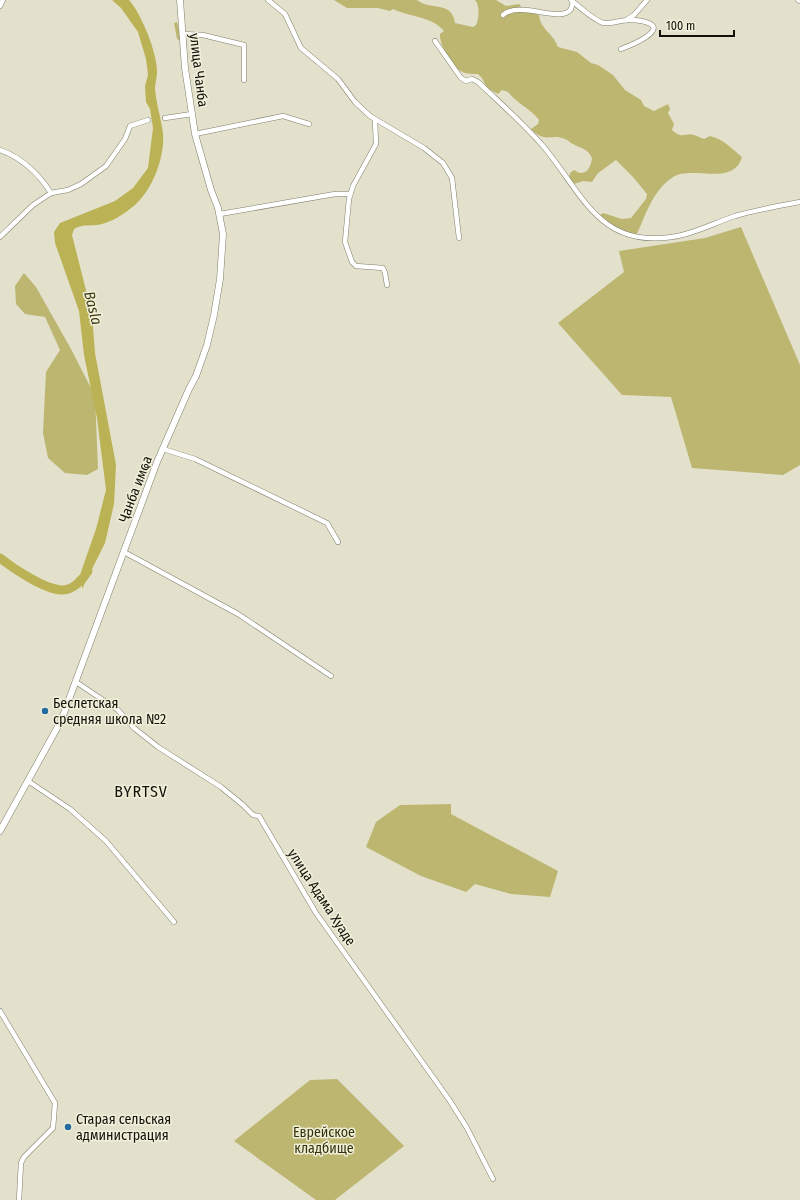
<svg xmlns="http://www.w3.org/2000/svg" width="800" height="1200" viewBox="0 0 800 1200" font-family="'Fira Sans Condensed',sans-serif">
<rect width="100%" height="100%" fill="#e3e1cc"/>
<!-- green -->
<g fill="#bdb671">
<path d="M334,0H417C430,11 452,0 455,23L473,27L476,25C479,19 480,5 475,0H496L506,6L519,4L524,10L539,15C540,29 554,34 558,47L577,52L591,63L598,65L613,75L625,90L641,100L644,106L654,111L668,104L670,109L668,113L674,124L672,130C683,140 685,132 694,135C698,136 700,138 704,139L710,136C723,139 731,148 742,157C733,187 693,165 673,177C652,191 646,215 636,236C626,231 605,225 600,215L603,213L622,219L631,218L646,199L647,194L633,177L616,160L598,173L592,182L583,181L574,184L569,178L570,173L574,170C585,178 591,168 592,158C587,148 582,149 573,144C570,143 568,140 565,139C551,133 545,144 531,129L538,124L539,120C530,108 516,103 508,92L502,90L498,94L487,88L482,78L478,74C471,74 464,74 459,70C451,64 439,44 440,34L444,31C431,16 410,17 393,9L390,11L378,8H347Z"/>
<path d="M177,22L181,39L179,40L177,39L174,23Z"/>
<path d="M741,227L800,365V465L783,475L692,468L671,397L622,395L558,323L624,272L619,251L705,238Z"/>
<path d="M24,273L36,287L71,349L95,396L98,469L87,475L65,473L48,458L43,433L46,372L60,350L45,317L25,314L16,304L15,286Z"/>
<path d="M451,804V814L558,871L550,897L511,894L475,884L466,892L421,876L366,847L376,822L400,805Z"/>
<path d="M337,1079L404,1146L335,1200H316L234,1141L310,1080Z"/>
</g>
<!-- water -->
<path fill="#bbb255" d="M112,0H129C141,13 158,54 157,73C157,78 155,83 155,88C156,103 161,118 163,133C165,157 153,189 135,205C124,214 111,223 97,225C88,226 82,224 74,229L72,235L92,314L95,353L116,465L114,504L105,543L82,589L81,572L96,529L106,490L97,418L84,355L79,311L55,243L54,232L60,223L115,201L133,188L148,168L153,128L150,109L146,102L145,86L148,75L146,59L138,32L121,8Z"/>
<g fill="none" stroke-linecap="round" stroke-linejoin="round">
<!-- river -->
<path stroke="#bbb255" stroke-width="9" d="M0,558C14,569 44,589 61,590C73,591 83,579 88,571"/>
<!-- minor casing -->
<g stroke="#7f7e6b" stroke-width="5.5">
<g id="minor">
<path d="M268,0L285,14L301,48L338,79L355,102L370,116L424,148L443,163L452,178L459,238"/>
<path d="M571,0C577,5 596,22 604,23C612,24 621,20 629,20C639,20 667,23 646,37C639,42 629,46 621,49"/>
<path d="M798,0L800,1"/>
<path d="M0,6L3,0"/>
<path d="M503,15C520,0 561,24 571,9L573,2"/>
<path d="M626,20L634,15L647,0"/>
<path d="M182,34L203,35L244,45V80"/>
<path d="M435,41L461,78L466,81L472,79L478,82C500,103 523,123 543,146C582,192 598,248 672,237C694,234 714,223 735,216C756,210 778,206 800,202"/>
<path d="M165,118L192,114"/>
<path d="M375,120L376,144L353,186L349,199L345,242L352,262L356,266L383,268L385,273L387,285"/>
<path d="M195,134L283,116L309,124"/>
<path d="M0,150C21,157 39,174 51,193"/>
<path d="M220,214L335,194H350"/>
<path d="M0,237L33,205L51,193L68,190L81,184L106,166L125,139L130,126L148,120"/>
<path d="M163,449L195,459L327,523L338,542"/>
<path d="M124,552L238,614L331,676"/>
<path d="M76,682L118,710L134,728L158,747L221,787L243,805L253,815L259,816L316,913L450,1101L467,1128L493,1179"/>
<path d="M28,781L70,809L106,841L174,922"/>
<path d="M0,1011L55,1103L53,1128L24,1157L21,1163L19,1200"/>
</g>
</g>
<!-- tertiary casing -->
<g stroke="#7f7e6b" stroke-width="7">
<path id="tertiary" d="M0,831L61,721L157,462L189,389L196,376L207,345L214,315L220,279L223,234L218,208L211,190L195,134L185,68L180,0"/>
</g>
<!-- minor -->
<use href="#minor" stroke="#fff" stroke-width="4.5"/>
<!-- tertiary -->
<use href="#tertiary" stroke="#fff" stroke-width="6"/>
</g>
<!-- markers -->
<g fill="#246b9f" stroke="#f0efd9" stroke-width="1.5">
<circle cx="45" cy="711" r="4"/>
<circle cx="68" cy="1127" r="4"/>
</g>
<g text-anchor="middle" stroke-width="3" stroke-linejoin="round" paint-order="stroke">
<!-- street labels -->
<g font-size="14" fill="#12110a" stroke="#f0efd9">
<text transform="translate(199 70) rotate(83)" y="5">улица Чанба</text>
<text transform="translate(135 489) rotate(-69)" y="5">Ҷанба имҩа</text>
<text transform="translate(322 897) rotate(57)" y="5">улица Адама Хуаде</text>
</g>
<!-- poi labels -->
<g font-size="14" fill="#12110a" stroke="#f0efd9" text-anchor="start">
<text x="53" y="708">Беслетская<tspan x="53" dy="16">средняя школа №2</tspan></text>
<text x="76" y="1124">Старая сельская<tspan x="76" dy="16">администрация</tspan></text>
</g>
<!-- park labels -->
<g font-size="14" fill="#353108" stroke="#f0efd9">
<text x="324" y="1137">Еврейское<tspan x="324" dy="16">кладбище</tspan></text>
</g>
<!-- water labels -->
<g font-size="15" font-style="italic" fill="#3c3810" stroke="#f0efd9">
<text transform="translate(93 308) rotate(76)" y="5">Basla</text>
</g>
<!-- quarter labels -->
<g font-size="16" letter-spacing="1" fill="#12110a" stroke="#f0efd9">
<text x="141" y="797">BYRTSV</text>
</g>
</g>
<!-- scale -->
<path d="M660 30v6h74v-6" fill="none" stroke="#12110a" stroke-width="2"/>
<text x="666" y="30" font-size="12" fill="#12110a" stroke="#f0efd9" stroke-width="3" paint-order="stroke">100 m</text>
</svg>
